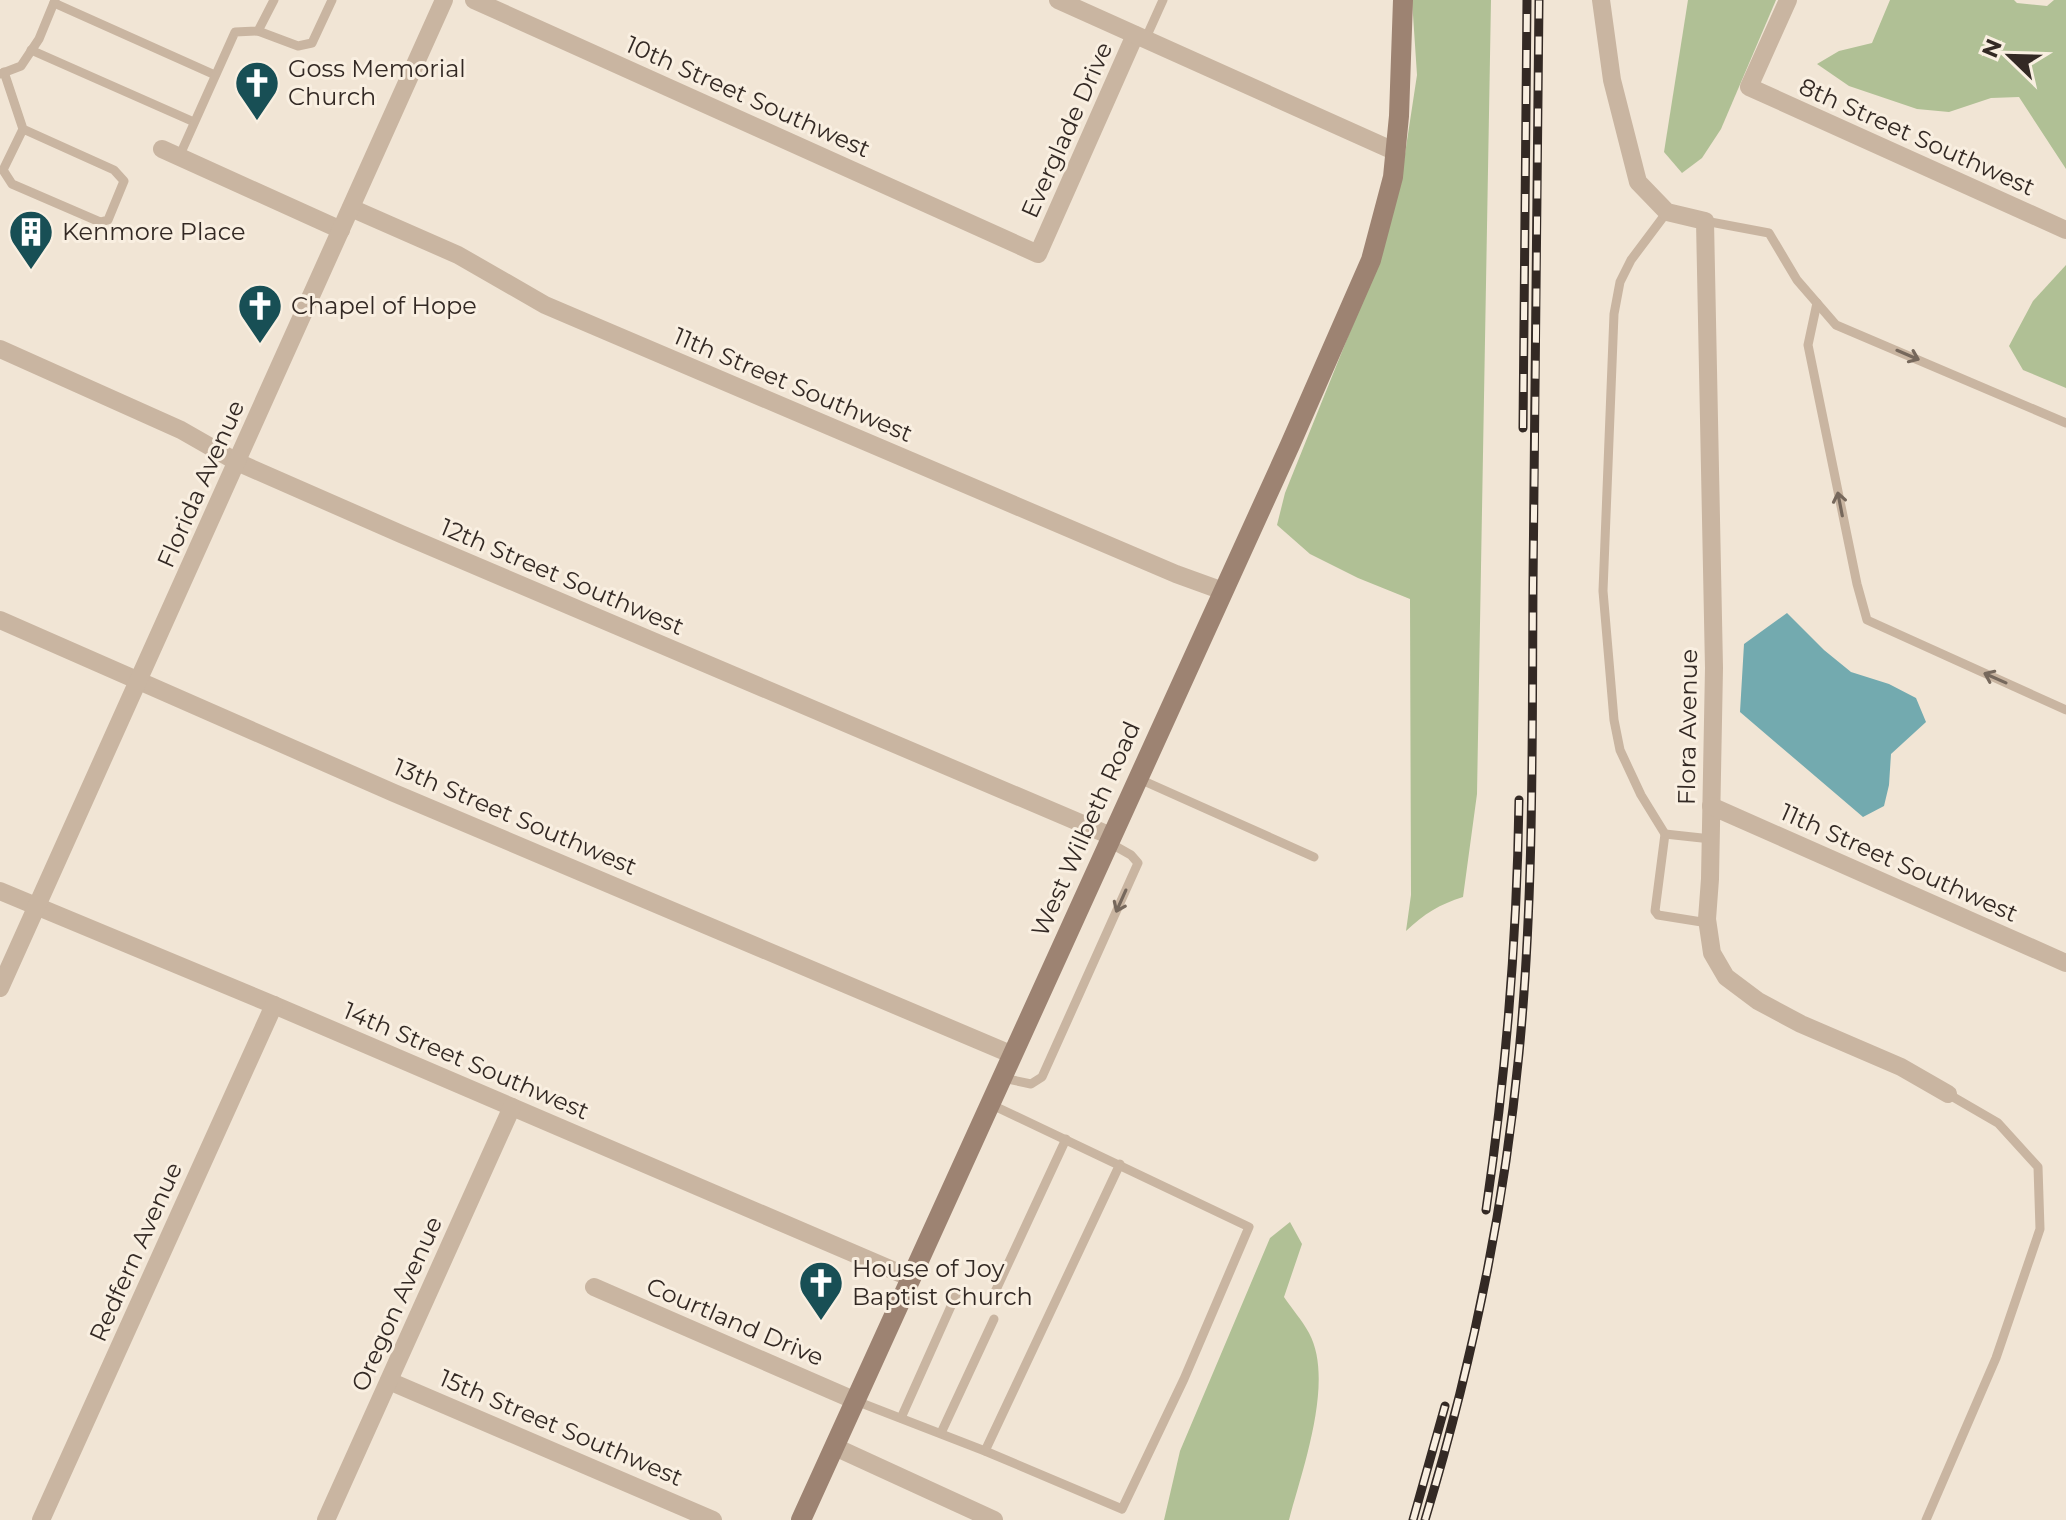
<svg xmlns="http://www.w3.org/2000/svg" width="2066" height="1520" viewBox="0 0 2066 1520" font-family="Montserrat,sans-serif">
<rect width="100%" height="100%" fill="#f1e5d5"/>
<!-- green -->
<g fill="#b0c095">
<path d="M1412,0H1491L1477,794L1463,897C1440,904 1424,914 1406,931L1411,895L1410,599L1358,578L1310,554L1277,525L1285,493L1364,297L1403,167L1417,75Z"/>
<path d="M1688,0H1776L1721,129L1702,158L1682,173L1664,152Z"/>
<path d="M1890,0H2014L2017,3L2047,6L2054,0H2066V169L2019,97L1991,98L1949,112L1917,109L1849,86L1817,64L1839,51L1872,43Z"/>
<path d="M2066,265V388L2023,370L2009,346L2033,301Z"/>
<path d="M1290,1222L1302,1244L1284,1297C1292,1309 1302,1320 1309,1333C1335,1381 1302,1470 1289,1520H1164L1180,1451L1270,1238Z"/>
</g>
<!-- water -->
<path fill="#73aaaf" d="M1787,613L1824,650L1851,672L1889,684L1916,698L1926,722L1891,754L1889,785L1884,806L1863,817L1740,712L1744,644Z"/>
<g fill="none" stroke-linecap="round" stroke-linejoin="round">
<!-- service -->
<g stroke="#c9b5a1" stroke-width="9">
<path d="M54,3L215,75"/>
<path d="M258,31L298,46L312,43L332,0"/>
<path d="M1145,40L1163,0"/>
<path d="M31,50L194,122"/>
<path d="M4,72L23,129L3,170L12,184L100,222L108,220L124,181L114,170L23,129"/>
<path d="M0,74L21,66L39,39L55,0"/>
<path d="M179,157L235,32L258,31L274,0"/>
<path d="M1705,221L1769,233L1797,280L1836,325L2066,423"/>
<path d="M1817,303L1808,345L1857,584L1867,620L2066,710"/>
<path d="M1137,778L1314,857"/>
<path d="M1665,834L1641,795L1620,750L1614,720L1603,591L1614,314L1620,282L1631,260L1667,212"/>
<path d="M1708,923L1658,915L1655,911L1665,834L1711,839"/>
<path d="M1003,1078L1031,1084L1042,1077L1138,863L1131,855L1108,842"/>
<path d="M995,1292L1066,1139"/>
<path d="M856,1401L985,1451L1122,1509L1184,1379L1249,1227L990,1104"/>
<path d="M901,1418L956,1295"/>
<path d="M941,1433L994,1319"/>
<path d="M985,1451L1120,1164"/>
<path d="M1926,1520L1996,1358L2040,1229L2038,1167L1998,1123L1948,1094"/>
</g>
<!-- minor -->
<g stroke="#c9b5a1" stroke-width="18">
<path d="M474,0L1038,254L1135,35"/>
<path d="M1058,0L1394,151"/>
<path d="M1601,0L1612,80L1638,182L1667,212L1705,221L1714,668L1710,879L1707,919L1712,953L1726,977L1758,1001L1801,1024L1901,1067L1948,1094"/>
<path d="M1788,0L1749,87L2066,230"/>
<path d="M162,149L341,230"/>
<path d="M351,208L458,255L545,305L1176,574L1223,591"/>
<path d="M0,349L181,430L237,462L401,534L1111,836"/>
<path d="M0,620L394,793L1013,1055"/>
<path d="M1711,806L2066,963"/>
<path d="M0,891L274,1005L911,1278"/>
<path d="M0,988L444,0"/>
<path d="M594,1287L856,1401"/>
<path d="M389,1381L713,1520"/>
<path d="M835,1447L994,1520"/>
<path d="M41,1520L274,1005"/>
<path d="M326,1520L512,1107"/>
</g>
<!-- secondary -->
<path stroke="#9d8372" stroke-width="20" d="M801,1520L1290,445L1371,260L1393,177L1399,116L1403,0"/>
<!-- rail casing -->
<g stroke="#332924" stroke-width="9">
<g id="rail">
<path d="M1523,428L1527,0"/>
<path d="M1486,1210C1506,1074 1517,938 1519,800"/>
<path d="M1413,1520L1445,1406"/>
<path d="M1425,1520C1471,1368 1504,1211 1519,1053C1534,898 1532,741 1533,584C1536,390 1537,195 1539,0"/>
</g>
</g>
<!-- rail -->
<use href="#rail" stroke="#f9efe1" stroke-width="6" stroke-dasharray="18" stroke-linecap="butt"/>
</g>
<!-- one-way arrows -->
<defs><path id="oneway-shaft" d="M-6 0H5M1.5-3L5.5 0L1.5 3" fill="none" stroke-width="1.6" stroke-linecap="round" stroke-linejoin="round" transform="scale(2)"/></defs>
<g stroke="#76685c">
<use href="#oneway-shaft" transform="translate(1908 355) rotate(23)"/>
<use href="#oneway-shaft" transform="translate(1840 504) rotate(-101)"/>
<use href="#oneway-shaft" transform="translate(1995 678) rotate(-156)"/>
<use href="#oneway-shaft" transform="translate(1121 901) rotate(114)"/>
</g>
<!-- icons -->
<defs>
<g id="church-pin" transform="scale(2.3)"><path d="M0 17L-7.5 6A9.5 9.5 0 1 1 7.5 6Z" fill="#184f55" stroke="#f9efe1"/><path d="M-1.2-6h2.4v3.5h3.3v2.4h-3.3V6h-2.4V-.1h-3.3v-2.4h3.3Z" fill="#fff"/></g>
<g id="building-pin" transform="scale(2.3)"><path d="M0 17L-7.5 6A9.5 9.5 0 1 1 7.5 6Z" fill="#184f55" stroke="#f9efe1"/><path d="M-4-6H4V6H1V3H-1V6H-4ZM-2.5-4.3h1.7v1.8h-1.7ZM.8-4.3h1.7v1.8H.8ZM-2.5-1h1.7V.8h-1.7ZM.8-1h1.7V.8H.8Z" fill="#fff"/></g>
</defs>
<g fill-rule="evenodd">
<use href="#church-pin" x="257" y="83"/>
<use href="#building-pin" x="31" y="232"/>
<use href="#church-pin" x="260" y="306"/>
<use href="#church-pin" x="821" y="1283"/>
</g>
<g text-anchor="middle" stroke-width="6" stroke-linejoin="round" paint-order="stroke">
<!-- poi labels -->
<g font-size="24" fill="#332924" stroke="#f9efe1" text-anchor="start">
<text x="288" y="77">Goss Memorial<tspan x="288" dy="28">Church</tspan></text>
<text x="62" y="240">Kenmore Place</text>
<text x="291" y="314">Chapel of Hope</text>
<text x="852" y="1277">House of Joy<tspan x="852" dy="28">Baptist Church</tspan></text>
</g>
<!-- street labels -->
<g font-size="24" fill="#332924" stroke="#f9efe1">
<text transform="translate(748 97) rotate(24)" y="8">10th Street Southwest</text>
<text transform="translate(1067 130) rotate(-66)" y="8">Everglade Drive</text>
<text transform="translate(1917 137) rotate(24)" y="8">8th Street Southwest</text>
<text transform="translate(793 385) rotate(23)" y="8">11th Street Southwest</text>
<text transform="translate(201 484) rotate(-66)" y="8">Florida Avenue</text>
<text transform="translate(562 577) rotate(23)" y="8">12th Street Southwest</text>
<text transform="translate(1688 727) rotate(-89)" y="8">Flora Avenue</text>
<text transform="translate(515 817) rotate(23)" y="8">13th Street Southwest</text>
<text transform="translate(1086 829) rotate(-66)" y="8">West Wilbeth Road</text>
<text transform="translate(1899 863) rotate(24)" y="8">11th Street Southwest</text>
<text transform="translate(466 1061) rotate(23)" y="8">14th Street Southwest</text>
<text transform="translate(136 1252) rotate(-66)" y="8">Redfern Avenue</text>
<text transform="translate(397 1304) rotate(-66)" y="8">Oregon Avenue</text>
<text transform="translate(735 1322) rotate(23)" y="8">Courtland Drive</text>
<text transform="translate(561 1428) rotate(23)" y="8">15th Street Southwest</text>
</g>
</g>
<!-- north arrow -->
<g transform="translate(2010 56) rotate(293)" stroke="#f9efe1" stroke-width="6" paint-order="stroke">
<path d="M0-6L14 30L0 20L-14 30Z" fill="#332924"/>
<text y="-12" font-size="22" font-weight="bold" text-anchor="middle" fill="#332924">N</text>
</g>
</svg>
